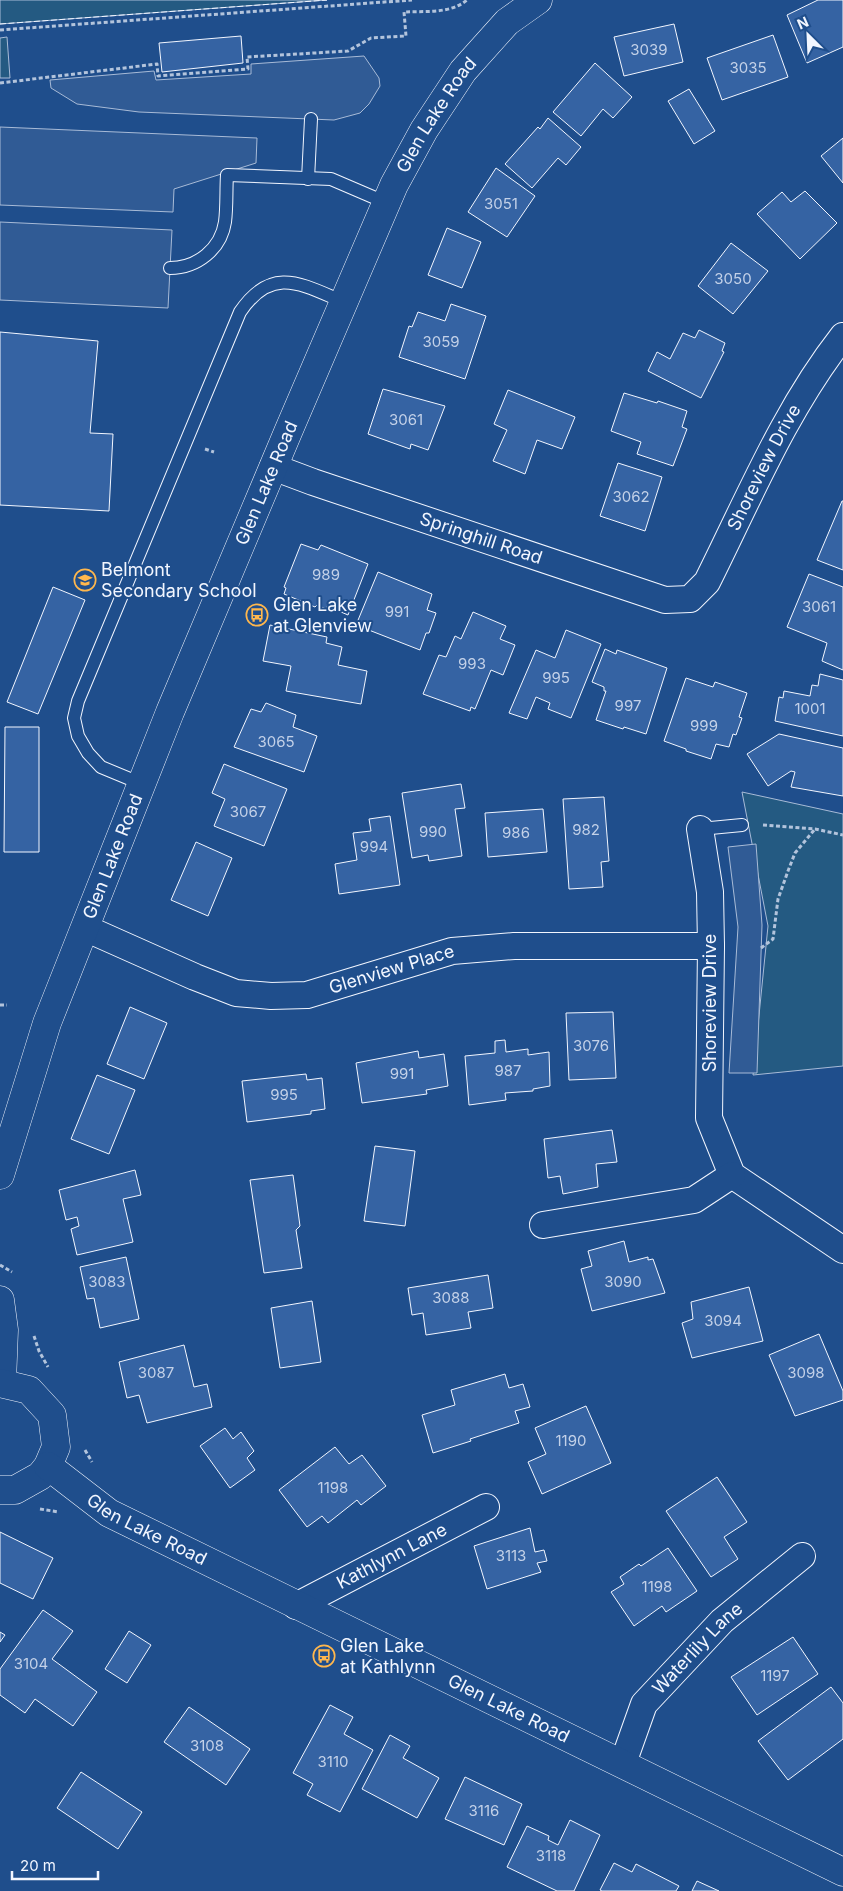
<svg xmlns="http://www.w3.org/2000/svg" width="843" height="1891" viewBox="0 0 843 1891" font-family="Inter,sans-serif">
<rect width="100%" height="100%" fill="#1f4e8c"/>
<!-- green -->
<g fill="#245a82" stroke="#a8bbd7">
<path d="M0,0H327L0,24Z"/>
<path d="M7,37L10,78H0V38Z"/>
<path d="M742,792L843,814V1066L753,1075L768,926Z"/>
</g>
<!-- parking -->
<g fill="#305b95" stroke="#a8bbd7">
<path d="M364,56L379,78L380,86L369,104L360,113L334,120L139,112L77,104L51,88L50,80L154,71L156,80L251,74V64Z"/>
<path d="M0,127L257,138L256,163L174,189L173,212L0,205Z"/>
<path d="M0,222L172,230L168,308L0,300Z"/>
<path d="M756,844L762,925L757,1073H729L738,927L728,847Z"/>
</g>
<!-- building -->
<g fill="#3563a3" stroke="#f2f6ff">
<path d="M818,0H843V47L807,63L787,15Z"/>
<path d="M674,24L683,62L624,76L614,37Z"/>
<path d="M773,35L788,77L722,100L707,58Z"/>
<path d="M241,36L243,63L162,72L159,43Z"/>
<path d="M595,63L632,97L613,118L603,109L581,136L553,112Z"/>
<path d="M689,89L715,131L694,144L668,101Z"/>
<path d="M548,118L581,147L566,165L558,158L532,188L505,164L538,127L540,129Z"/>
<path d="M843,138V183L821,156Z"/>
<path d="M496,168L535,196L507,237L468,212Z"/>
<path d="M805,191L837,223L800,259L757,214L782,192L791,202Z"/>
<path d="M447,228L481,242L462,288L428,275Z"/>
<path d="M731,243L768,271L733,314L698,286Z"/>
<path d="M451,304L486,316L465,379L399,357L409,326L412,327L418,312L445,321Z"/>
<path d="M699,330L725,343L722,351L724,352L701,398L648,371L657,352L670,359L683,333L695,338Z"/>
<path d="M0,332L98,341L90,433L113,434L109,511L0,505Z"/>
<path d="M383,389L445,406L428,450L411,444L410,449L368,434Z"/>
<path d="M508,390L575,417L562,449L537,440L525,474L493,461L507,430L494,424Z"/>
<path d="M624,393L657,403L658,401L687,411L682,427L687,429L673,466L637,454L641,442L611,431Z"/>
<path d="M618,463L662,477L645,531L600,516Z"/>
<path d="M842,501H843V570L817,560Z"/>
<path d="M301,544L318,550L321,545L368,564L348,615L327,606L326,609L317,605L315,607L284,594L286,588L284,587Z"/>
<path d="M378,572L432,594L427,610L436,613L429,633H426L420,650L356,625Z"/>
<path d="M809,574L843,587V670L822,661L827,643L787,627Z"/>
<path d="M53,587L85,600L38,714L7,702Z"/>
<path d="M473,612L506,626L500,639L515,645L503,675L491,670L475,709L471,707L470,711L423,694L439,655L446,657L455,636L461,639Z"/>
<path d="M270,625L327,637L326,643L342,647L338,665L367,671L361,704L286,691L291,666L263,661Z"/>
<path d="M566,630L601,644L571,718L548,709L550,703L536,697L527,719L509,713L536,650L555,658Z"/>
<path d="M605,649L616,654L617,650L667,668L646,734L624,727L623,729L596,720L606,691H604V687L592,682Z"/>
<path d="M820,674L843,680V736L775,721L779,697L783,698L784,691L810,696L812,685L818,686Z"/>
<path d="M686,678L713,687L715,682L747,693L739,717L742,718L736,735L733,734L729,747L716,744L711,759L686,751V749L664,741Z"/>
<path d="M266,703L296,715L293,727L317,736L304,772L234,747L251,709L261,712Z"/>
<path d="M5,727H39V852H4Z"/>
<path d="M779,734L843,748V796L791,787L795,772L791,771L768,786L747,754Z"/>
<path d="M224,764L287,789L264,846L214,826L225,799L212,793Z"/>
<path d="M461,784L465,808L455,809L462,856L429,861L428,855L412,858L402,793Z"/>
<path d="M604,797L609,861L601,862L603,887L569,889L563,799Z"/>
<path d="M543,809L547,852L488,857L485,813Z"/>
<path d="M390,816L400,885L339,894L335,864L357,860L353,833L371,831L369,819Z"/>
<path d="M196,842L232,858L208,916L171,900Z"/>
<path d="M130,1007L167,1023L144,1079L107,1064Z"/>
<path d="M613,1012L616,1078L569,1080L566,1013Z"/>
<path d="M505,1040L506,1052L528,1049V1055L549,1052L550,1086L533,1089V1091L505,1093L506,1100L469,1105L465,1056L495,1053V1041Z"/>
<path d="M418,1051L419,1058L444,1054L448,1086L426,1090L427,1094L362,1103L356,1063Z"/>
<path d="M306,1074L307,1080L322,1078L325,1109L311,1111V1114L247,1122L242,1081Z"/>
<path d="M97,1075L135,1090L109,1154L71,1139Z"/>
<path d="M612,1130L617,1162L596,1164L598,1187L563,1194L560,1176L548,1178L544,1139Z"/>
<path d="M375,1146L415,1151L405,1226L364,1221Z"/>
<path d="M135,1170L141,1195L123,1199L133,1242L77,1255L71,1229L79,1226L77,1217L66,1220L59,1190Z"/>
<path d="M293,1175L300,1226L296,1230L302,1268L264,1273L250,1180Z"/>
<path d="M624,1241L629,1262L648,1257V1260L653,1259L665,1293L592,1311L581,1269L592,1266L588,1251Z"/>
<path d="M126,1257L139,1319L100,1328L94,1298L87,1299L80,1267Z"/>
<path d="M488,1275L493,1308L468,1312L471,1328L426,1335L423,1313L412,1315L408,1288Z"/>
<path d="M749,1287L763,1341L692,1358L682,1323L693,1319L691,1302Z"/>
<path d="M312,1301L321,1362L280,1368L271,1308Z"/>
<path d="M819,1334L843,1391V1400L795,1416L769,1355Z"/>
<path d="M184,1345L194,1387L207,1384L212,1407L147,1423L139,1395L127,1398L119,1362Z"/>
<path d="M505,1374L509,1388L523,1384L530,1407L515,1411L519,1423L470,1439L471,1441L433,1453L422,1415L455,1405L451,1390Z"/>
<path d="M586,1406L611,1463L542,1494L528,1462L546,1454L535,1428Z"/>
<path d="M225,1428L233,1439L241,1432L254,1451L247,1458L255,1470L230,1488L200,1446Z"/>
<path d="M335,1447L349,1464L362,1455L386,1486L361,1505L357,1500L328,1523L322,1516L307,1527L279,1490Z"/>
<path d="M717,1477L747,1522L724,1537L738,1559L711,1577L666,1511Z"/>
<path d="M530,1528L535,1552L544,1550L547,1561L537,1563L541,1572L487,1589L474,1546Z"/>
<path d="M0,1532L53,1558L33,1599L0,1583Z"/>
<path d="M668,1548L697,1591L666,1612L662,1606L634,1626L611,1592L624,1584L620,1577L639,1564L641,1566Z"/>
<path d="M43,1610L73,1631L52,1659L97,1692L73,1726L35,1699L25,1713L0,1695V1669Z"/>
<path d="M129,1631L151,1645L127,1683L105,1669Z"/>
<path d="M0,1632L5,1635L0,1642Z"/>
<path d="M793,1637L818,1674L757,1715L731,1677Z"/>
<path d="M831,1687L843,1703V1739L788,1780L758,1741Z"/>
<path d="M330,1705L353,1717L344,1734L373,1750L340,1812L307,1795L313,1784L293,1773Z"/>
<path d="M189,1707L250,1749L226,1785L164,1742Z"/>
<path d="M390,1735L410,1746L403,1758L439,1778L417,1818L362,1789Z"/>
<path d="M81,1772L142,1812L118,1849L57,1808Z"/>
<path d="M465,1777L522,1804L504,1845L445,1819Z"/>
<path d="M570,1820L600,1835L574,1891H557L507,1867L527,1826L549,1836L548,1840L558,1845Z"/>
<path d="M614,1863L632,1872L636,1864L679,1886L676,1891H602L600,1890Z"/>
<path d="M697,1881L719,1891H692Z"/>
</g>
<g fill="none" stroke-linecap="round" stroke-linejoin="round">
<!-- service casing -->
<g stroke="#f2f6ff" stroke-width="14">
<g id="service">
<path d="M308,179L311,119"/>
<path d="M170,268C197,268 221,249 225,222C227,207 226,190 227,175L331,179L387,203"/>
<path d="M142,784L101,767L88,753L78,736L74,718L78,701L240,312C272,265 301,284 344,302"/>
<path d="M700,829L742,825"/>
</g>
</g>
<!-- minor casing -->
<g stroke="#f2f6ff" stroke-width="28">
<g id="minor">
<path id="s1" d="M273,467L313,482L665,600L690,599L707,582C749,498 785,410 843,336"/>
<path d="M700,829L710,892L711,946L709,1118L732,1175L843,1250"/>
<path id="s2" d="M85,928L195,977L236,993L271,996L307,995L452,951L514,946H711"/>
<path d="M543,1225L694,1200L732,1175"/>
<path id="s3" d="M296,1606L486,1507"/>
<path id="s4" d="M623,1763L644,1704L722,1621L802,1556"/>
</g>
</g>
<!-- tertiary casing -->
<g stroke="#f2f6ff" stroke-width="29">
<g id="tertiary">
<path id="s5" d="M0,1175L47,1023L170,712L288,432L394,185L424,130L463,71L507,22L538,0"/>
<path d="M0,1300L4,1330L2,1382"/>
<path d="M0,1383L29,1390L52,1415L56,1447L48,1466L40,1476L15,1490H0"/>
<path id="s6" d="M48,1466L109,1513L843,1872"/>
</g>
</g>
<!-- path -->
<g stroke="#b3c4dc" stroke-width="3" stroke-dasharray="4 2.5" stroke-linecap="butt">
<path d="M0,30L412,0"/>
<path d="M0,83L157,64L158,76L248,69L247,57L348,51L371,38L406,36L404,12C424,11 451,14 467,0"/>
<path d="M205,449L214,452"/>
<path d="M763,825L815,829L843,835"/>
<path d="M761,948L773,939L778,899L788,871L795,853L815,829"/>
<path d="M0,1005H7"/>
<path d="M0,1265L12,1272"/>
<path d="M34,1336L39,1351L48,1367"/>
<path d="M85,1450L92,1462"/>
<path d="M40,1509L59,1512"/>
</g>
<!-- service -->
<use href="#service" stroke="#1f4e8c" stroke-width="12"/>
<!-- minor -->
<use href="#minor" stroke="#1f4e8c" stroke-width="26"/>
<!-- tertiary -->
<use href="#tertiary" stroke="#1f4e8c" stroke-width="28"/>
<!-- fence -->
<path stroke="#f2f6ff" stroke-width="1" stroke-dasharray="6 2.5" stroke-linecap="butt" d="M0,24L327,0"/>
</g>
<!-- icons -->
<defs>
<g id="school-ring" transform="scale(1.125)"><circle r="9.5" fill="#1f4e8c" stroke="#ffb74d" stroke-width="1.5"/><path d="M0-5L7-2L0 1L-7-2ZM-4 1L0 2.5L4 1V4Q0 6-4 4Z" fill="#ffb74d"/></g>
<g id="bus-ring" transform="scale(1.125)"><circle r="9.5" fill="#1f4e8c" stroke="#ffb74d" stroke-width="1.5"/><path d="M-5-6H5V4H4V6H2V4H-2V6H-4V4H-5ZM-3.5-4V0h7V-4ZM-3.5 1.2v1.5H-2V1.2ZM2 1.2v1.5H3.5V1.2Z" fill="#ffb74d"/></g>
</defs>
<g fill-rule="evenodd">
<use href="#school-ring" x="85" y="580"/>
<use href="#bus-ring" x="257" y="615"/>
<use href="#bus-ring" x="324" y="1656"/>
</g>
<g text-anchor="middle" stroke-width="4" stroke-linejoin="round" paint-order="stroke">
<!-- number labels -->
<g font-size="15" fill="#c3d1e8">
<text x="649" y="55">3039</text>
<text x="748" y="73">3035</text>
<text x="501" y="209">3051</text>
<text x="733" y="284">3050</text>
<text x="441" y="347">3059</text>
<text x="406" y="425">3061</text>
<text x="631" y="502">3062</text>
<text x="326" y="580">989</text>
<text x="819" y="612">3061</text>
<text x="397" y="617">991</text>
<text x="472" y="669">993</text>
<text x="556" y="683">995</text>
<text x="628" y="711">997</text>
<text x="810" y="714">1001</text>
<text x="704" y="731">999</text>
<text x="276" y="747">3065</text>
<text x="248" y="817">3067</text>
<text x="586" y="835">982</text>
<text x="433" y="837">990</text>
<text x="516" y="838">986</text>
<text x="374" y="852">994</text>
<text x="591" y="1051">3076</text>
<text x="508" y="1076">987</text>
<text x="402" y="1079">991</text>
<text x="284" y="1100">995</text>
<text x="107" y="1287">3083</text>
<text x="623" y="1287">3090</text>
<text x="451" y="1303">3088</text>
<text x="723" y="1326">3094</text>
<text x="156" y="1378">3087</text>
<text x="806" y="1378">3098</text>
<text x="571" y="1446">1190</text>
<text x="333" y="1493">1198</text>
<text x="511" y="1561">3113</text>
<text x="657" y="1592">1198</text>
<text x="31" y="1669">3104</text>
<text x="775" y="1681">1197</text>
<text x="207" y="1751">3108</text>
<text x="333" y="1767">3110</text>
<text x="484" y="1816">3116</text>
<text x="551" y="1861">3118</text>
</g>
<!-- street labels -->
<g font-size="18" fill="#f2f6ff" stroke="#1f4e8c">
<text dy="6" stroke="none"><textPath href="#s5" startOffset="1148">Glen Lake Road</textPath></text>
<text dy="6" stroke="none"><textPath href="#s1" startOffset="591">Shoreview Drive</textPath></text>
<text dy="6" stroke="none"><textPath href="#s5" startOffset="742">Glen Lake Road</textPath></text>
<text dy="6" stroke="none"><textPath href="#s1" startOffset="220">Springhill Road</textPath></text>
<text dy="6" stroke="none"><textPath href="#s5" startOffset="338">Glen Lake Road</textPath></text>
<text dy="6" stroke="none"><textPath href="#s2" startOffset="324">Glenview Place</textPath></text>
<text transform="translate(710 1003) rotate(-90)" y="6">Shoreview Drive</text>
<text dy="6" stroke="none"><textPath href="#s6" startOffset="118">Glen Lake Road</textPath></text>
<text dy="6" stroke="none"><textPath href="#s3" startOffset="108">Kathlynn Lane</textPath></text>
<text dy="6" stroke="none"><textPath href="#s4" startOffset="140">Waterlily Lane</textPath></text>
<text dy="6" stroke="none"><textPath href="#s6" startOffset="522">Glen Lake Road</textPath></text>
</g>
<!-- poi labels -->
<g font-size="18" fill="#f2f6ff" stroke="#1f4e8c" text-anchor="start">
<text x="101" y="576">Belmont<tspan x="101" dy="21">Secondary School</tspan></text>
<text x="273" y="611">Glen Lake<tspan x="273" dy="21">at Glenview</tspan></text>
<text x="340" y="1652">Glen Lake<tspan x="340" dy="21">at Kathlynn</tspan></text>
</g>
</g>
<!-- north arrow -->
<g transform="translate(808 35) rotate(336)" stroke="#1f4e8c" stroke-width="4" paint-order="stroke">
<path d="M0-4L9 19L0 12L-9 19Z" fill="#f2f6ff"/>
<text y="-8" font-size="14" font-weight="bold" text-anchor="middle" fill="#f2f6ff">N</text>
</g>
<!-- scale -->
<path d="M12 1871v8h86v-8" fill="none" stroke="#f2f6ff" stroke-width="2.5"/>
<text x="20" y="1871" font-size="15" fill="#f2f6ff" stroke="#1f4e8c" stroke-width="4" paint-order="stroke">20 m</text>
</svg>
